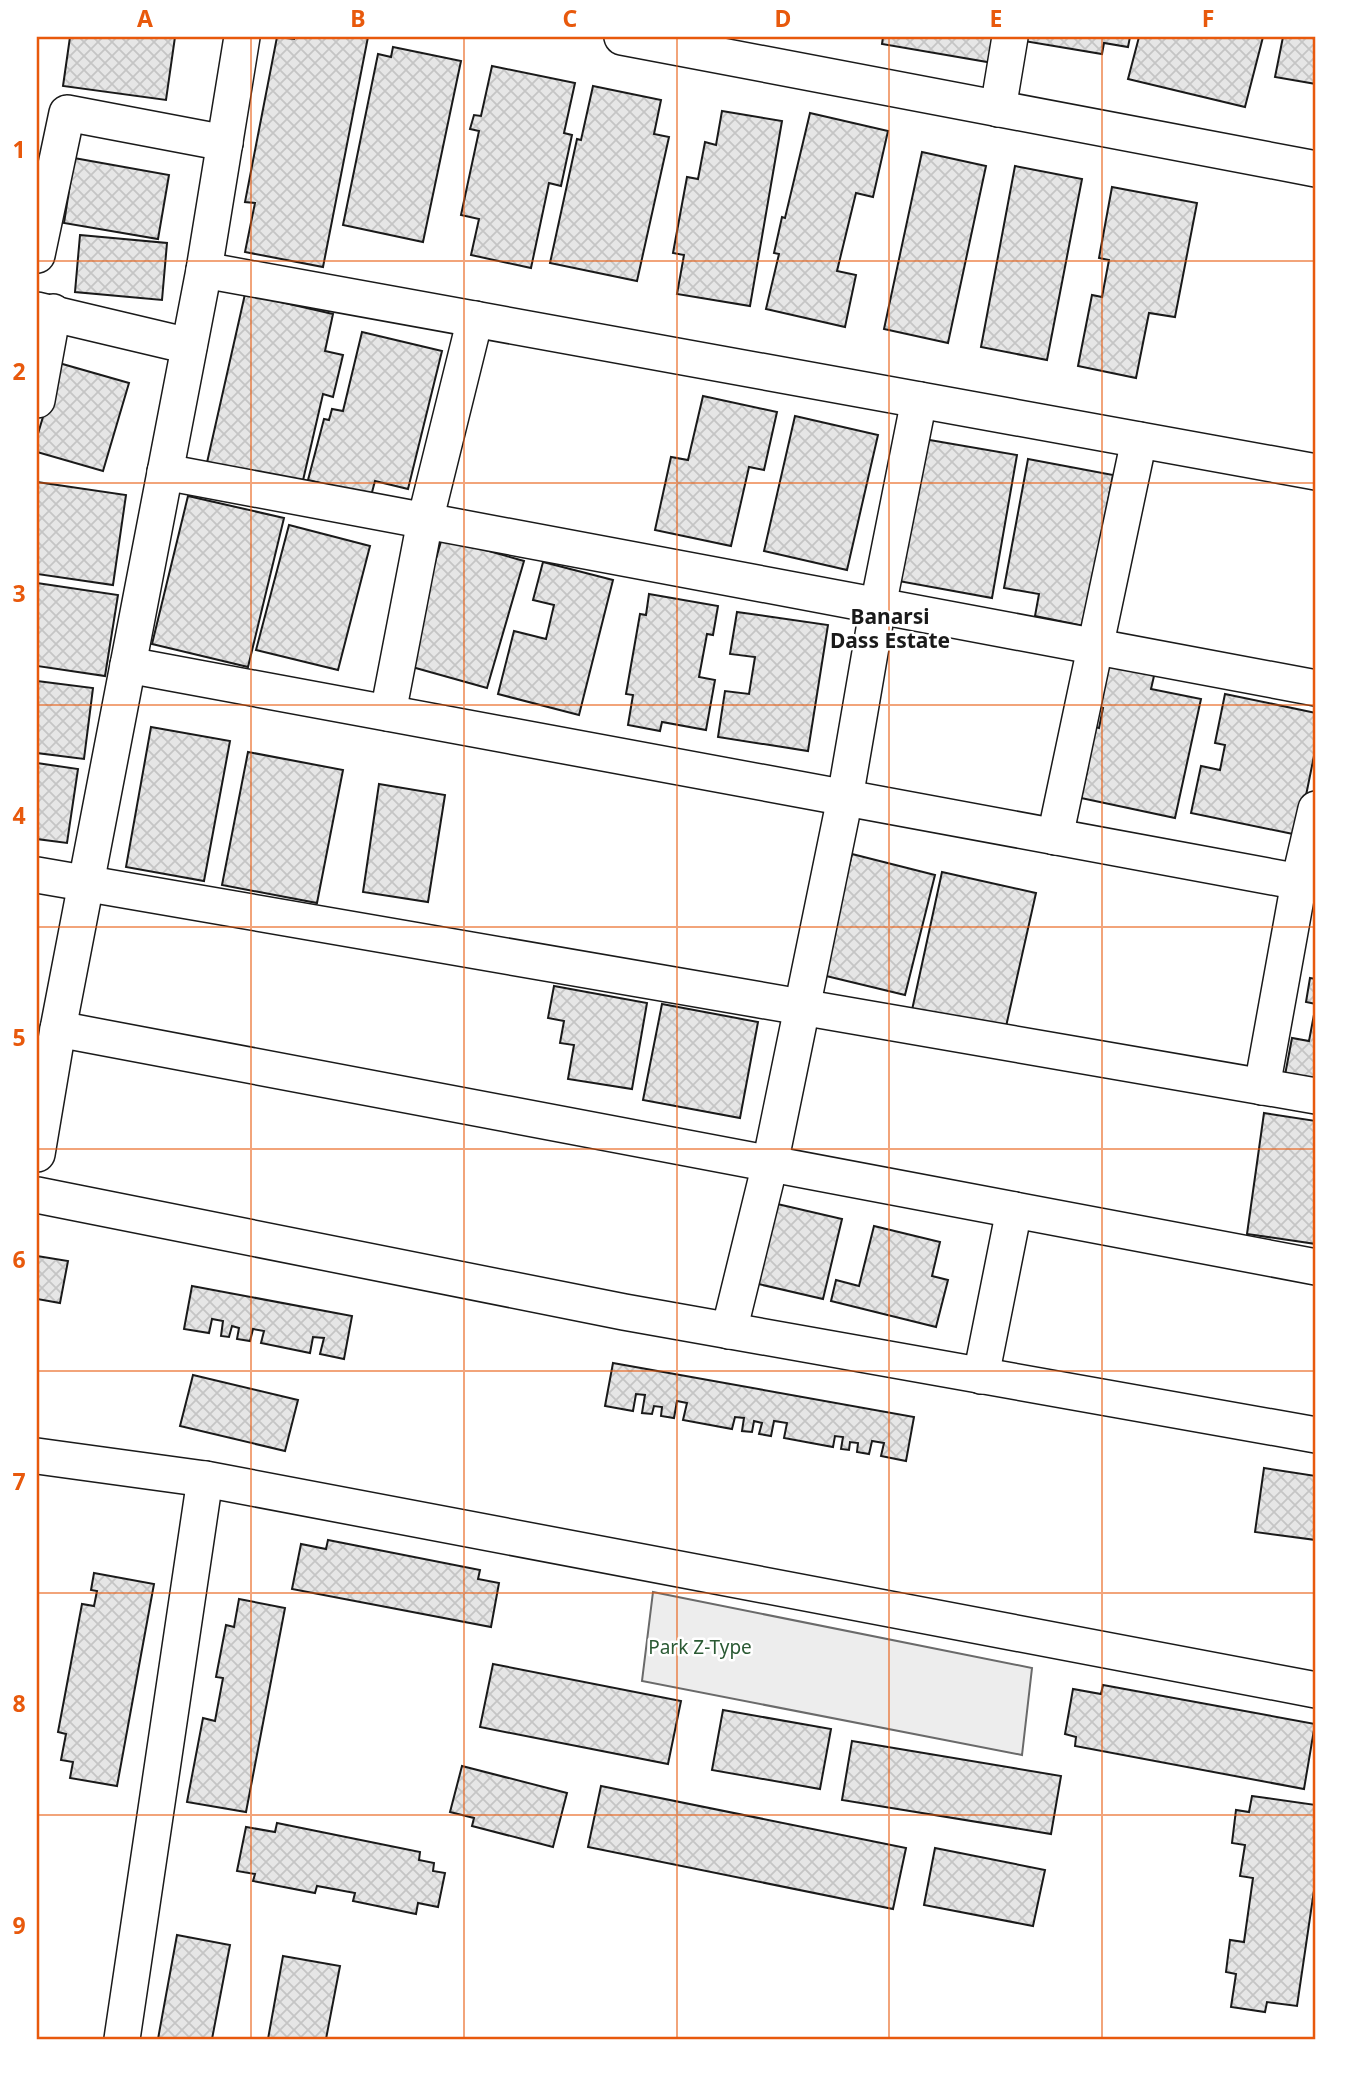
<svg xmlns="http://www.w3.org/2000/svg" width="1353" height="2076" viewBox="0 0 1353 2076" font-family="'Noto Sans',sans-serif">
<defs>
<pattern id="building-cross-hatch" width="8" height="8" patternUnits="userSpaceOnUse" patternTransform="scale(1.75)"><rect width="8" height="8" fill="#e6e6e6"/><path d="M0 0l8 8M0 8l8-8" fill="none" stroke="#c5c5c5"/></pattern>
</defs>
<rect width="100%" height="100%" fill="#fff"/>
<!-- built -->
<path fill="#ededed" stroke="#6a6a6a" stroke-width="2" d="M653,1592L1032,1668L1022,1755L642,1681Z"/>
<!-- building -->
<g fill="url(#building-cross-hatch)" stroke="#1a1a1a" stroke-width="2">
<path d="M70,37H175L166,100L63,86Z"/>
<path d="M277,37L294,39V37H368L323,267L245,252L255,203L245,202Z"/>
<path d="M883,37H1004L999,64L882,44Z"/>
<path d="M1025,37H1130L1128,47L1104,43L1102,54L1024,41Z"/>
<path d="M1139,37H1263L1245,107L1128,79Z"/>
<path d="M1283,37H1316V84L1275,77Z"/>
<path d="M393,47L461,61L423,242L343,225L378,54L391,57Z"/>
<path d="M492,66L575,83L564,133L572,135L561,186L549,183L531,268L471,255L479,219L461,215L479,131L470,129L474,115L481,116Z"/>
<path d="M593,86L661,100L654,134L669,137L637,281L550,263L577,139L581,140Z"/>
<path d="M722,111L782,121L750,306L677,294L684,255L673,253L687,177L698,179L705,142L716,145Z"/>
<path d="M810,113L888,131L873,197L856,193L837,271L856,275L845,327L766,309L779,254L774,253L782,217L785,218Z"/>
<path d="M922,152L986,166L948,343L884,329Z"/>
<path d="M74,158L169,175L158,239L64,223Z"/>
<path d="M1015,166L1082,179L1047,360L981,347Z"/>
<path d="M1112,187L1197,203L1175,317L1149,313L1136,378L1078,366L1092,295L1102,297L1109,260L1099,258Z"/>
<path d="M80,235L167,243L162,300L75,292Z"/>
<path d="M245,294L333,314L325,351L343,355L333,397L323,394L301,489L206,467Z"/>
<path d="M362,332L442,351L408,489L375,481L371,496L308,480L324,419L329,420L332,409L343,411Z"/>
<path d="M59,363L129,383L103,471L37,452V437Z"/>
<path d="M703,396L777,412L764,470L749,467L731,546L655,530L671,457L688,460Z"/>
<path d="M795,416L878,435L847,570L764,551Z"/>
<path d="M918,438L1017,455L992,598L893,580Z"/>
<path d="M1028,459L1113,475L1084,626L1035,616L1039,594L1004,588Z"/>
<path d="M37,482L126,495L113,585L37,574Z"/>
<path d="M188,496L284,518L248,667L152,644Z"/>
<path d="M289,525L370,546L338,670L256,650Z"/>
<path d="M442,538L524,561L487,688L405,665Z"/>
<path d="M543,562L613,580L579,715L498,694L514,631L546,639L554,605L533,600Z"/>
<path d="M37,583L118,595L105,676L37,666Z"/>
<path d="M649,594L718,606L713,635L707,634L699,677L715,680L706,730L662,722L660,731L628,725L633,695L626,694L640,614L646,615Z"/>
<path d="M737,612L828,625L808,751L718,737L725,691L749,694L755,657L730,654Z"/>
<path d="M1102,651L1157,663L1151,689L1201,699L1175,818L1081,798L1088,767L1079,765L1088,725L1099,728L1103,708L1091,705Z"/>
<path d="M37,681L93,688L84,759L37,753Z"/>
<path d="M1225,694L1316,713V746L1298,835L1191,813L1201,766L1220,770L1225,745L1215,743Z"/>
<path d="M151,727L230,741L204,881L126,867Z"/>
<path d="M248,752L343,770L317,903L222,885Z"/>
<path d="M37,763L78,769L67,843L37,839Z"/>
<path d="M379,784L445,795L428,902L363,892Z"/>
<path d="M852,854L935,875L905,995L822,975Z"/>
<path d="M942,872L1036,893L1005,1031L912,1010Z"/>
<path d="M1310,978L1316,979V1080L1285,1075L1292,1038L1309,1041L1316,1004L1306,1002Z"/>
<path d="M554,986L647,1003L632,1089L568,1079L574,1045L560,1043L564,1021L548,1018Z"/>
<path d="M662,1004L758,1022L740,1118L643,1100Z"/>
<path d="M1264,1113L1316,1121V1244L1247,1234Z"/>
<path d="M773,1203L842,1219L823,1299L754,1283Z"/>
<path d="M874,1226L940,1242L932,1276L948,1280L936,1327L831,1301L836,1280L859,1286Z"/>
<path d="M37,1256L68,1261L60,1303L37,1299Z"/>
<path d="M192,1286L352,1316L344,1359L320,1354L324,1338L313,1337L310,1353L261,1343L264,1331L253,1329L250,1341L237,1339L239,1328L232,1326L229,1337L221,1336L223,1321L212,1319L209,1333L184,1329Z"/>
<path d="M613,1363L914,1417L906,1461L881,1456L884,1443L872,1441L869,1454L857,1452L858,1443L850,1442L849,1450L841,1449L843,1437L835,1436L833,1447L784,1438L787,1423L774,1421L771,1436L759,1434L762,1423L754,1421L752,1432L742,1431L744,1418L735,1417L732,1429L683,1420L687,1403L677,1401L674,1418L661,1416L662,1407L654,1406L652,1414L642,1413L645,1395L636,1394L633,1411L605,1406Z"/>
<path d="M193,1375L298,1400L285,1451L180,1426Z"/>
<path d="M1264,1468L1316,1476V1540L1255,1532Z"/>
<path d="M328,1540L480,1570L478,1579L499,1583L491,1627L292,1589L301,1544L326,1549Z"/>
<path d="M94,1573L154,1584L117,1786L70,1778L73,1762L61,1760L66,1734L58,1732L82,1604L94,1606L97,1591L91,1590Z"/>
<path d="M239,1599L285,1608L246,1812L187,1802L203,1718L215,1721L223,1678L216,1677L226,1625L234,1627Z"/>
<path d="M493,1664L681,1701L668,1764L480,1727Z"/>
<path d="M1103,1685L1315,1724L1304,1789L1075,1746L1076,1737L1065,1734L1073,1689L1101,1694Z"/>
<path d="M723,1710L831,1729L820,1789L712,1770Z"/>
<path d="M852,1741L1061,1776L1051,1834L842,1800Z"/>
<path d="M462,1766L567,1793L553,1847L472,1826L474,1818L450,1812Z"/>
<path d="M601,1786L906,1848L893,1909L588,1847Z"/>
<path d="M1252,1796L1316,1805V1877L1297,2006L1267,2002L1265,2012L1231,2007L1236,1974L1226,1972L1230,1940L1244,1942L1253,1878L1240,1876L1245,1845L1232,1843L1236,1810L1249,1812Z"/>
<path d="M277,1823L420,1852L419,1860L434,1863L433,1871L445,1873L438,1907L418,1903L416,1914L353,1901L355,1893L317,1886L315,1893L253,1881L255,1874L237,1871L246,1827L275,1832Z"/>
<path d="M935,1848L1045,1870L1033,1926L924,1905Z"/>
<path d="M177,1935L230,1945L212,2039H158Z"/>
<path d="M283,1956L340,1966L326,2039H268Z"/>
</g>
<g fill="none" stroke-linecap="round" stroke-linejoin="round">
<!-- street casing -->
<g stroke="#1a1a1a" stroke-width="38">
<g id="street">
<path d="M622,37L1316,169"/>
<path d="M998,109L1010,37"/>
<path d="M37,255L67,113L225,143"/>
<path d="M204,270L1316,472"/>
<path d="M37,310L189,346"/>
<path d="M37,400L53,312"/>
<path d="M165,472L1316,688"/>
<path d="M128,665L1316,885"/>
<path d="M388,713L425,521L475,319"/>
<path d="M1055,837L1139,440"/>
<path d="M37,875L1316,1096"/>
<path d="M58,1029L1316,1267"/>
<path d="M1262,1087L1299,882L1316,809"/>
<path d="M37,1154L58,1029L204,270L242,37"/>
<path d="M37,1195L624,1312L1316,1435"/>
<path d="M729,1331L770,1164L845,798L878,606L919,400"/>
<path d="M981,1376L1014,1210"/>
<path d="M37,1456L205,1479L1316,1690"/>
<path d="M122,2039L205,1479"/>
</g>
</g>
<!-- street -->
<use href="#street" stroke="#fff" stroke-width="35"/>
</g>
<!-- grid -->
<path fill="none" stroke="#e8590c" stroke-width="2" stroke-opacity="0.55" d="M251,37V2039M464,37V2039M677,37V2039M889,37V2039M1102,37V2039M37,261H1316M37,483H1316M37,705H1316M37,927H1316M37,1149H1316M37,1371H1316M37,1593H1316M37,1815H1316"/>
<g text-anchor="middle" stroke-width="5" stroke-linejoin="round" paint-order="stroke">
<!-- park labels -->
<g font-size="19" fill="#2b5a34" stroke="#fff">
<text x="700" y="1654">Park Z-Type</text>
</g>
<!-- neighbourhood labels -->
<g font-size="21" font-weight="bold" fill="#1a1a1a" stroke="#fff">
<text x="890" y="624">Banarsi<tspan x="890" dy="24">Dass Estate</tspan></text>
</g>
</g>
<!-- border -->
<rect width="1353" height="2076" fill="none" stroke="#ffffff" stroke-width="77"/>
<rect x="38" y="38" width="1276" height="2000" fill="none" stroke="#e8590c" stroke-width="2.5"/>
<g font-size="23" text-anchor="middle" font-weight="bold" fill="#e8590c">
<text x="145" y="27">A</text>
<text x="358" y="27">B</text>
<text x="570" y="27">C</text>
<text x="783" y="27">D</text>
<text x="996" y="27">E</text>
<text x="1208" y="27">F</text>
<text x="19" y="158">1</text>
<text x="19" y="380">2</text>
<text x="19" y="602">3</text>
<text x="19" y="824">4</text>
<text x="19" y="1046">5</text>
<text x="19" y="1268">6</text>
<text x="19" y="1490">7</text>
<text x="19" y="1712">8</text>
<text x="19" y="1934">9</text>
</g>
</svg>
